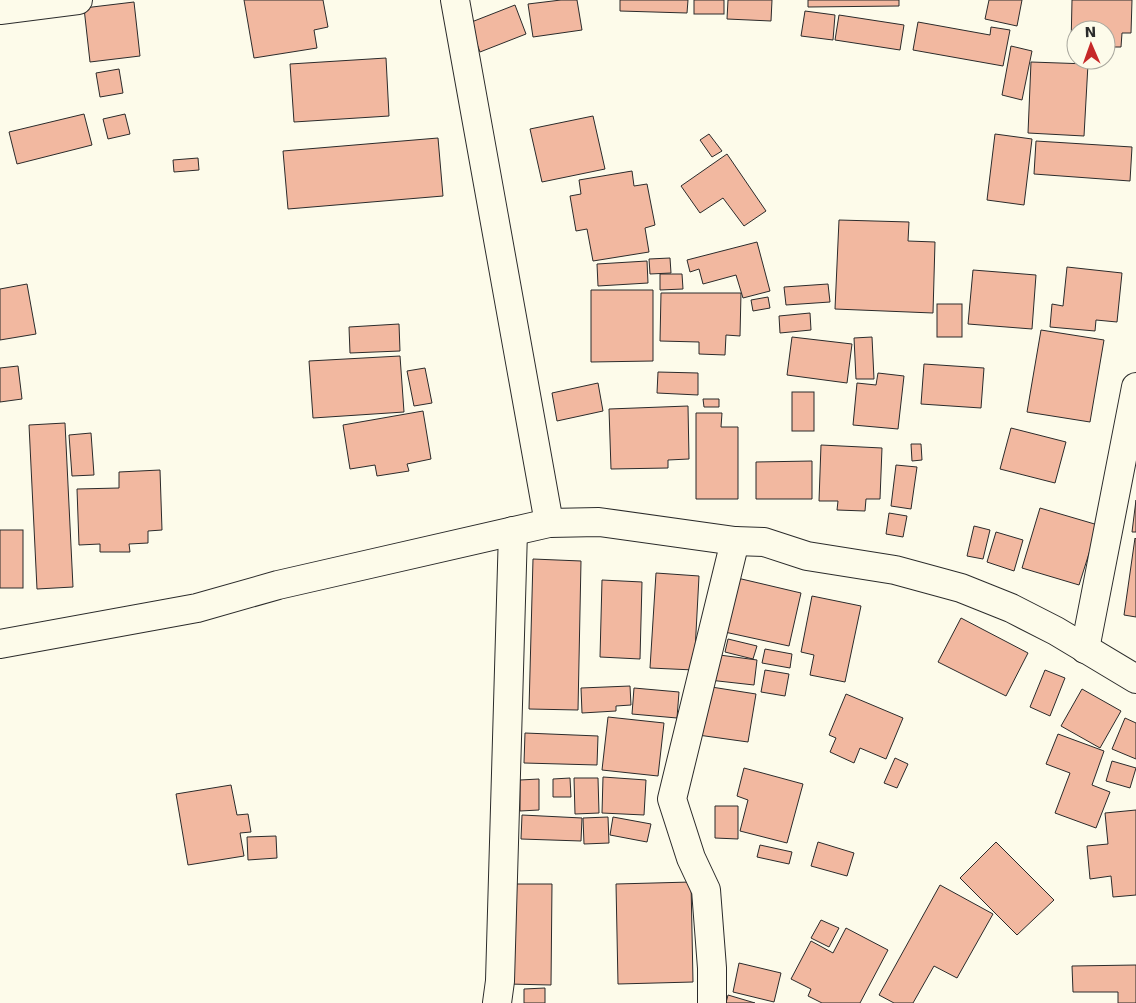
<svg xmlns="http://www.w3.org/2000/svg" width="1136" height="1003" viewBox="0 0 1136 1003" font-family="'DejaVu Sans',sans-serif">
<rect width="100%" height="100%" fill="#fdfbea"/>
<!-- building -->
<g fill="#f2b8a0" stroke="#2b2b2b">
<path d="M244,0H323L328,27L314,30L317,48L254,58Z"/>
<path d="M561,0H577L582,30L533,37L528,4Z"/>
<path d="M620,0H688L687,13L620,11Z"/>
<rect x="694" y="0" width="30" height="14"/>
<path d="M728,0H772L771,21L727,19Z"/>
<path d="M808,0H899V6L808,7Z"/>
<path d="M989,0H1022L1017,26L985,19Z"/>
<path d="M1072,0H1132L1131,33H1122L1121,47H1106V30H1076V47H1071Z"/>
<path d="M134,2L140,56L90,62L84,8Z"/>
<path d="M515,5L526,34L480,52L469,23Z"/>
<path d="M805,11L835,15L833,40L801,36Z"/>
<path d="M839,15L904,25L900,50L835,40Z"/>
<path d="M918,22L990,35L991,27L1010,30L1003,66L913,50Z"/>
<path d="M1011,46L1032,51L1022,100L1002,95Z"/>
<path d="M386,58L389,116L294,122L290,64Z"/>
<path d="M1031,62L1088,64L1084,136L1028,133Z"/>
<path d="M119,69L123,93L100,97L96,73Z"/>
<path d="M84,114L92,145L17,164L9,132Z"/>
<path d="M125,114L130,134L108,139L103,119Z"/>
<path d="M593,116L605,169L542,182L530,129Z"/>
<path d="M709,134L722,151L712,157L700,140Z"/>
<path d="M995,134L1032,139L1024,205L987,200Z"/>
<path d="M438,138L443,196L288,209L283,151Z"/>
<path d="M1036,141L1132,147L1130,181L1034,174Z"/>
<path d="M727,154L766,211L744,226L723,198L700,213L681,186Z"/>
<path d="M198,158L199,170L174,172L173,160Z"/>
<path d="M632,171L634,186L647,184L655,225L645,228L649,252L593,261L587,229L576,231L570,196L581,194L579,180Z"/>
<path d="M839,220L909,222L908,241L935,242L933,313L835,309Z"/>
<path d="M757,242L770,291L743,298L736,275L703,284L699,269L690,272L687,260Z"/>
<path d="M670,258L671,273L650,274L649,259Z"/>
<path d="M647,261L648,283L598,286L597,264Z"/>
<path d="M1067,267L1122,273L1117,322L1096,320L1095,331L1050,327L1052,304L1063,306Z"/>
<path d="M973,270L1036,275L1032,329L968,324Z"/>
<path d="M660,274H682L683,289L660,290Z"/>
<path d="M27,284L36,334L0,340V289Z"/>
<path d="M828,284L830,302L786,305L784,287Z"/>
<path d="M591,290H653V361L591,362Z"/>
<path d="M661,293H741L740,336L726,335L725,355L699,354V342L660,341Z"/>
<path d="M768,297L770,308L753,311L751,300Z"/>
<rect x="937" y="304" width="25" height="33"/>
<path d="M810,313L811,330L780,333L779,316Z"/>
<path d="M399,324L400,351L350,353L349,327Z"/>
<path d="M1041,330L1104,340L1090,422L1027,412Z"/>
<path d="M792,337L852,344L847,383L787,375Z"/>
<path d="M872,337L874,379H856L854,338Z"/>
<path d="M400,356L404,412L313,418L309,361Z"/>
<path d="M924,364L984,368L981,408L921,404Z"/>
<path d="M18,366L22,399L0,402V368Z"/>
<path d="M425,368L432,403L414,406L407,371Z"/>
<path d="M658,372L698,373V395L657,393Z"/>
<path d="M878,373L904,376L898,429L853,425L857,383L876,385Z"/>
<path d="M598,383L603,411L557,421L552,393Z"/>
<rect x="792" y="392" width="22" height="39"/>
<path d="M703,399H719V407H704Z"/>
<path d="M688,406L689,459L668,460V468L611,469L609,409Z"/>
<path d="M423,411L431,459L407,464L409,471L377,476L375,465L350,469L343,425Z"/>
<path d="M696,413H722L721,427H738V499H696Z"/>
<path d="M65,423L73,587L37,589L29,425Z"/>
<path d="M1011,428L1066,442L1055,483L1000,469Z"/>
<path d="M91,433L94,475L72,476L69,435Z"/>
<path d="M911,444H921L922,460L912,461Z"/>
<path d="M821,445L882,448L880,499H866L865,511L837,510L838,501H819Z"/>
<path d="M812,461V499H756V462Z"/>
<path d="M896,465L917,467L911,509L891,506Z"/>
<path d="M160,470L162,530L148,531V543L129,544L130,552H100V544L79,545L77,489L119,488V472Z"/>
<path d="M1136,500V532H1132Z"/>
<path d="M1040,508L1098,525L1079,585L1022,568Z"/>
<path d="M889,513L907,516L903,537L886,534Z"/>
<path d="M974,526L990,530L983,559L967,556Z"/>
<rect x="0" y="530" width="23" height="58"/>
<path d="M996,532L1023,540L1014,571L987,562Z"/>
<path d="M1135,538L1136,539V617L1124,615Z"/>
<path d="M533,559L581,561L578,710L529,709Z"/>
<path d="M656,573L699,576L694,670L650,668Z"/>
<path d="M733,577L801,593L789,646L720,631Z"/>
<path d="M602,580L642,582L640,659L600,657Z"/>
<path d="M812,596L861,606L845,682L810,675L814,655L801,652Z"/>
<path d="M961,618L1028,653L1006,696L938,662Z"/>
<path d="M728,639L757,646L753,659L725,652Z"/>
<path d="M765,649L792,654L790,668L762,663Z"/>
<path d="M712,654L757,660L754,685L709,680Z"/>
<path d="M765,670L789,674L785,696L761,692Z"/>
<path d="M1045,670L1065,678L1050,716L1030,707Z"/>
<path d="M630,686L631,705L616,706V711L582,713L581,688Z"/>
<path d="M705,686L756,694L748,742L698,735Z"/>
<path d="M634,688L679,692L677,718L632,714Z"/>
<path d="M1082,689L1121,711L1100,748L1061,726Z"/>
<path d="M846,694L903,718L886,759L860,748L854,763L830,752L836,738L829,735Z"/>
<path d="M608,717L664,723L658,776L602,770Z"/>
<path d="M1125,718L1136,723V759L1112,749Z"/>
<path d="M525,733L598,736L597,765L524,763Z"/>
<path d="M1058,734L1104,751L1092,785L1110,792L1096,828L1055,813L1070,773L1046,764Z"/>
<path d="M895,758L908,764L897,788L884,783Z"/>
<path d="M1112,761L1136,768L1130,788L1106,781Z"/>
<path d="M744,768L803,784L787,843L740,831L748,800L737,796Z"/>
<path d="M603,777L646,780L644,815L602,813Z"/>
<path d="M570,778L571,797H553V779Z"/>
<path d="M574,778H598L599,813L575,814Z"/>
<path d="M539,779V810L520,811V780Z"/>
<path d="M231,785L237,815L248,814L251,832L240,833L244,856L188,865L176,794Z"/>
<path d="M715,806H738V839L715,838Z"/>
<path d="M1136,810V895L1113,897L1111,876L1090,879L1087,846L1108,844L1105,813Z"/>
<path d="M522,815L582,818L581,841L521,839Z"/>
<path d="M608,817L609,843L584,844L583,818Z"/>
<path d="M613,817L651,824L647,842L610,835Z"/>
<path d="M276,836L277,858L248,860L247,837Z"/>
<path d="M818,842L854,853L847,876L811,866Z"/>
<path d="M996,842L1054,900L1017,935L960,878Z"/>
<path d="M760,845L792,852L789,864L757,857Z"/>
<path d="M691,882L693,982L618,984L616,884Z"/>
<path d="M510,884H552L551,985L508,984Z"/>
<path d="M940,885L993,914L957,978L934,966L913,1003H894L879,995Z"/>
<path d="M821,920L839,928L829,947L811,938Z"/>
<path d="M846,928L888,950L860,1003H822L808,996L811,989L791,979L811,941L833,953Z"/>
<path d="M739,963L781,973L774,1002L733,992Z"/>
<path d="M1136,965V1003H1118V992H1073L1072,966Z"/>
<path d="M545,988V1003H524V989Z"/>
<path d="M728,995L755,1003H726Z"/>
</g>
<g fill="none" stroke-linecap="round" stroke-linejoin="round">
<!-- street casing -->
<g stroke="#2b2b2b" stroke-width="30">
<g id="street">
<path d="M455,0L549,523"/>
<path d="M0,10L78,0"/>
<path d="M0,644L197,608L278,585L549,523L599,522L735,541L764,542L807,556L895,570L961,588L1011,608L1056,631L1136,679"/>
<path d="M1085,649L1136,387"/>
<path d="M497,1003L500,981L513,531"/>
<path d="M712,1003V968L706,890L691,858L672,799L735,541"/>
</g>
</g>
<!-- street -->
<use href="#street" stroke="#fdfbea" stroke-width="28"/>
</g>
<!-- north arrow -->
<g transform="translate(1091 45) rotate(358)"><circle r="24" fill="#fdfbea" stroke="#a9a89e"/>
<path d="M0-4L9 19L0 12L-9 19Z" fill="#c62828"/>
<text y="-8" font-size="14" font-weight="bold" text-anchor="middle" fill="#2b2b2b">N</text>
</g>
</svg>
